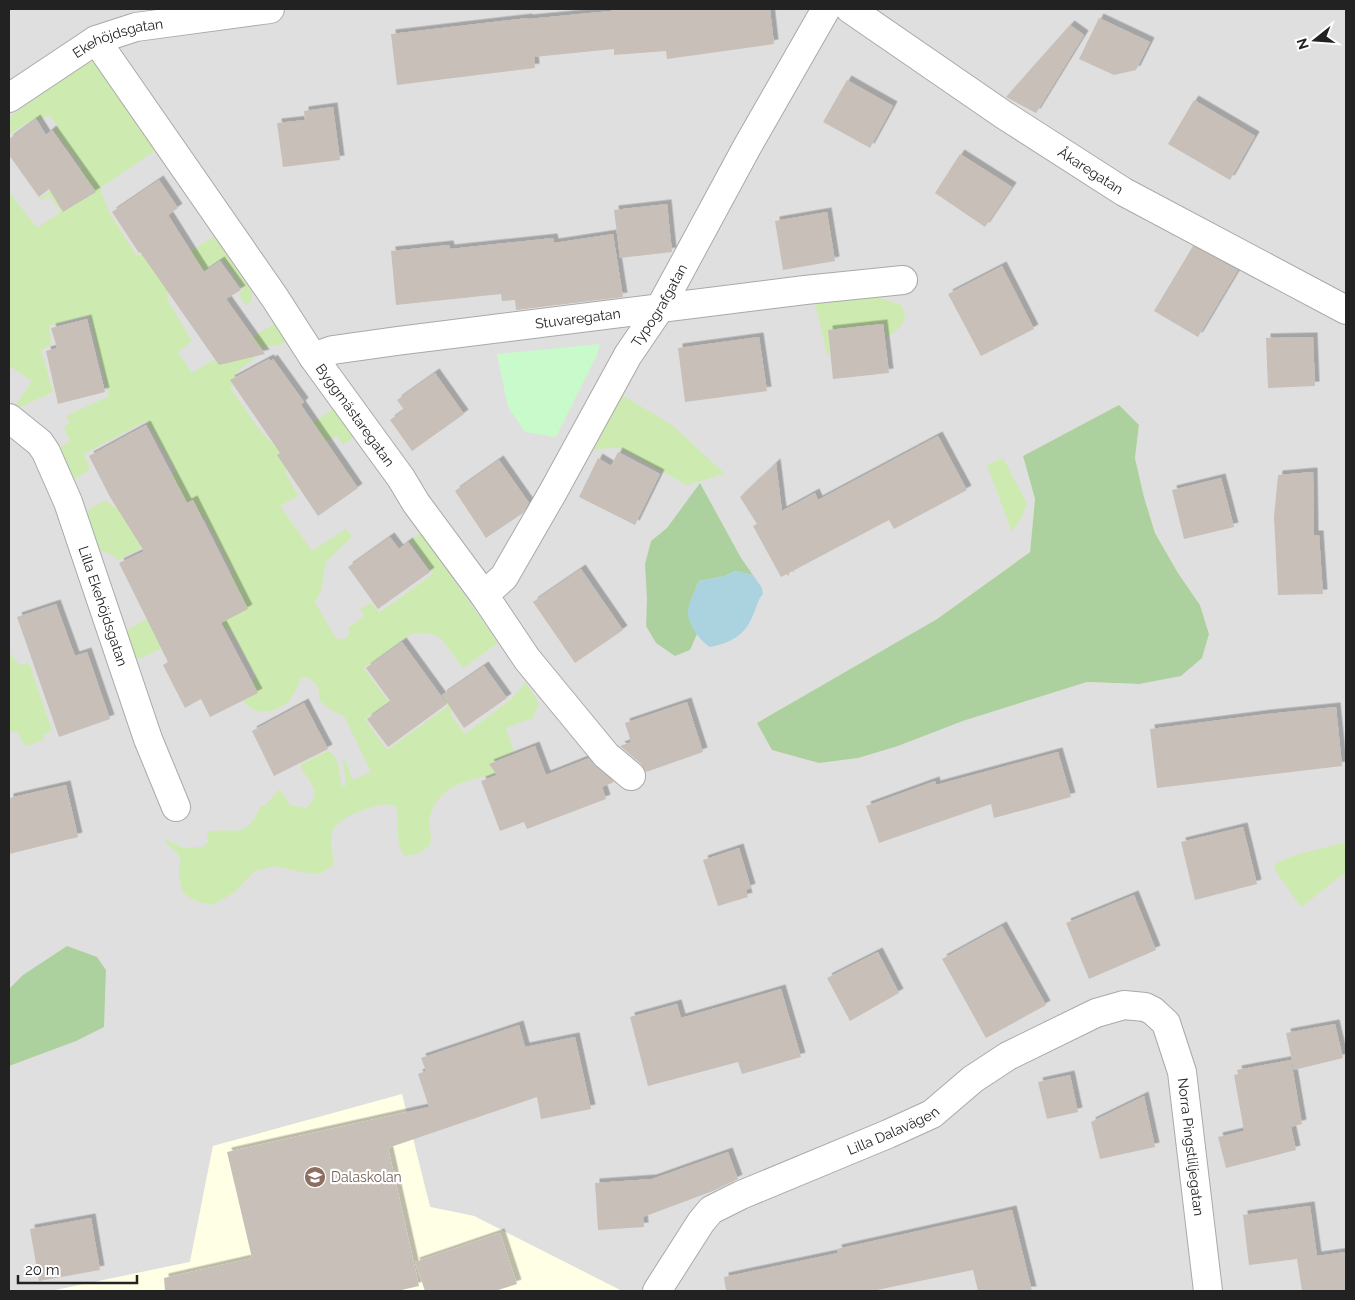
<svg xmlns="http://www.w3.org/2000/svg" width="1355" height="1300" viewBox="0 0 1355 1300" font-family="Raleway,sans-serif">
<defs>
<filter id="shadow"><feDropShadow dx="4.5" dy="-4.5" stdDeviation="0" flood-color="#0004"/></filter>
</defs>
<rect width="100%" height="100%" fill="#f2efe9"/>
<!-- residential -->
<path fill="#e0dfdf" fill-rule="evenodd" d="M9,9H1346V1291H622L474,1216L430,1207L402,1095L213,1146L190,1262L51,1291H9ZM1139,425L1135,458L1144,497L1155,533L1178,573L1200,605L1209,634L1139,684L1087,682L963,721L898,746L773,750L758,723L937,619L1030,552L1035,499L1023,456Z"/>
<!-- education -->
<path fill="#ffffe5" d="M402,1094L430,1207L474,1216L622,1291H51L190,1262L213,1146Z"/>
<!-- grass -->
<g fill="#cdebb0">
<path d="M91,62L96,63L154,145L155,149L153,152L100,188L110,214L137,256L156,246L173,263L214,236L252,292V300L246,306L239,294L243,289L222,259L168,293L167,299L192,341L178,352L192,373L277,322L287,339C282,348 274,344 266,347C261,349 260,352 257,355C251,362 242,367 236,373L238,382L230,388L261,432L276,447L335,408L356,435L343,445L337,436L325,441L285,471L298,496L280,506L312,551L346,529L352,537L326,562L321,591L315,602L335,637L340,640L346,638L350,633L348,628L364,616L360,609L372,603L379,613L433,574L410,540L421,533L498,643L463,668L443,641L438,636L424,633L411,634L364,668L389,702L365,719L387,750L448,706L443,697L459,706L450,714L465,734L510,700L526,682L539,704L533,718L506,728L514,752L494,761L497,773C481,779 459,780 446,792C437,798 430,811 429,822C429,827 431,833 431,838C431,851 416,855 405,856C393,841 401,823 396,806C391,805 386,804 381,805C367,808 335,818 332,833C330,843 333,854 334,865L320,874L301,872L275,866L255,871L235,892L213,905L198,902L183,893C181,885 178,878 179,869C179,865 181,862 180,858C177,850 168,849 165,839L184,848L203,847L208,842L207,832C235,826 245,842 260,807L265,805L280,789L290,805L306,808C325,790 307,782 300,765L327,751C341,756 338,773 342,786H346L343,759H345L353,780L371,772L344,716L331,710L319,700C320,688 317,683 307,677L301,678C298,685 295,694 290,700C280,710 259,718 247,705C242,700 241,694 238,688L257,678L230,629H205L160,649L142,658H137L133,655L126,638L128,629L147,619L146,614L233,572L204,517L118,560L113,555L98,550L87,519L89,509L107,500L112,507L128,501L170,476L176,471L146,421L84,454L90,469L82,475L72,480L58,448L70,442L64,427L70,422L66,416L109,396L89,315L49,326L51,344L41,350L53,392L20,407L16,404L32,381L11,367L9,370V192L37,228L61,212L49,195L41,201L40,198L82,168L54,130L58,126L49,115L39,120L35,118L9,135V117L86,63Z"/>
<path d="M868,295L900,304C902,308 905,312 905,316C904,325 894,334 886,337L884,323L828,330L830,354L827,355L815,302Z"/>
<path d="M622,395L672,425L725,474L687,485L619,448L594,449Z"/>
<path d="M1003,458L1027,503L1022,517L1012,532L987,465Z"/>
<path d="M9,651L19,665L29,663L52,731L43,735L44,740L25,746L17,731L9,732Z"/>
<path d="M1346,842V872L1301,907L1277,873L1274,865C1287,855 1329,847 1346,842Z"/>
</g>
<!-- forest -->
<g fill="#add19e">
<path d="M1119,405L1139,425L1135,458L1144,497L1155,533L1178,573L1200,605L1209,634L1202,658L1181,676L1139,684L1087,682L963,721L898,746L858,758L819,763L772,750L757,723L937,619L1030,552L1035,499L1023,456Z"/>
<path d="M700,483L741,558L753,575L735,571L725,576L699,581C689,606 684,608 697,634L690,650L675,656L656,643L646,626L647,599L645,564L651,541L667,528Z"/>
<path d="M67,946L97,957L106,970L104,1027L76,1041L9,1066V989L23,975Z"/>
</g>
<!-- park -->
<path fill="#c8facc" d="M600,344L597,355L556,437L525,432L508,407L497,354Z"/>
<!-- water -->
<path fill="#aad3df" d="M735,571L753,575L762,588L763,594C757,601 757,607 753,615C745,636 730,643 710,647C700,641 687,623 688,611C689,601 696,590 699,581L725,576Z"/>
<!-- building -->
<g fill="#c7bfb8" filter="url(#shadow)">
<path d="M611,9H770L774,44L667,59L666,51L614,55V49L534,57L535,68L397,85L391,34L528,18V19L611,11Z"/>
<path d="M1099,18L1150,42L1136,70L1114,75L1079,59Z"/>
<path d="M1070,25L1084,35L1036,113L1006,97Z"/>
<path d="M847,80L893,106L870,148L823,122Z"/>
<path d="M1194,100L1255,136L1230,180L1168,144Z"/>
<path d="M333,107L340,160L283,167L277,123L305,120L304,111Z"/>
<path d="M36,119L46,135L52,130L96,192L63,212L49,189L39,197L9,155V139Z"/>
<path d="M960,154L1012,187L985,227L935,193Z"/>
<path d="M159,180L178,208L168,215L204,272L220,261L241,290L226,299L265,354L219,365L140,252L139,253L112,212Z"/>
<path d="M667,204L672,252L620,258L614,210Z"/>
<path d="M827,212L835,261L783,270L775,221Z"/>
<path d="M613,234L623,297L516,310L515,300L502,301L501,294L396,305L391,251L449,245L450,249L553,238L554,243Z"/>
<path d="M1193,246L1238,270L1198,337L1154,311Z"/>
<path d="M1002,266L1034,329L981,356L948,294Z"/>
<path d="M87,319L105,392L58,404L46,351L57,348L51,328Z"/>
<path d="M883,324L889,373L833,379L828,330Z"/>
<path d="M759,337L767,391L685,402L678,348Z"/>
<path d="M1313,337L1315,386L1268,388L1266,338Z"/>
<path d="M269,359L271,361L273,359L304,402L301,405L358,488L318,516L277,455L280,453L230,380Z"/>
<path d="M435,373L464,414L412,451L390,420L404,410L397,400Z"/>
<path d="M146,425L187,503L193,500L248,609L221,623L258,693L210,717L201,699L185,708L163,665L168,662L119,563L144,551L110,497L89,456Z"/>
<path d="M938,436L967,490L894,529L889,520L789,573V577L787,574L781,577L753,526L757,524L740,497L776,463L782,511L815,493L818,500Z"/>
<path d="M618,452L660,474L635,525L579,497L598,458L611,466Z"/>
<path d="M499,460L529,503L523,513L486,538L455,491Z"/>
<path d="M1313,472L1314,535H1319L1323,594L1278,595L1274,517L1278,475Z"/>
<path d="M1221,478L1234,527L1184,539L1172,490Z"/>
<path d="M390,537L399,549L408,542L430,572L378,609L348,567Z"/>
<path d="M581,569L623,630L575,663L533,602Z"/>
<path d="M56,604L75,656L87,652L110,719L59,737L17,617Z"/>
<path d="M402,642L447,704L388,747L367,719L391,702L366,668Z"/>
<path d="M484,666L507,698L464,728L442,695Z"/>
<path d="M687,702L703,752L646,772L641,764L620,746L631,742L625,723Z"/>
<path d="M304,703L328,749L274,776L252,731Z"/>
<path d="M1336,707L1342,766L1157,788L1150,729L1267,714Z"/>
<path d="M535,746L546,775L589,758L614,782L602,787L606,799L527,829L524,822L500,831L481,781L497,775L489,764Z"/>
<path d="M1058,752L1071,797L994,818L991,804L879,843L866,806L935,781L936,785Z"/>
<path d="M66,785L78,837L9,854V798Z"/>
<path d="M1243,827L1257,884L1195,900L1181,842Z"/>
<path d="M739,848L751,888L746,890L748,897L718,906L703,860Z"/>
<path d="M1134,895L1156,950L1089,979L1066,923Z"/>
<path d="M1002,926L1046,1005L986,1038L942,959Z"/>
<path d="M878,952L899,993L850,1021L827,978Z"/>
<path d="M781,989L801,1057L742,1074L738,1062L648,1086L630,1017L677,1004L681,1018Z"/>
<path d="M1335,1024L1343,1058L1294,1070L1286,1033Z"/>
<path d="M519,1025L525,1047L575,1037L591,1109L541,1119L537,1097L388,1148L419,1286L397,1291H165L164,1278L252,1258L227,1152L429,1107L418,1074L426,1071L421,1058Z"/>
<path d="M1291,1060L1302,1124L1291,1127L1296,1150L1226,1168L1218,1137L1244,1131L1234,1075L1238,1074L1237,1070Z"/>
<path d="M1070,1075L1078,1112L1047,1119L1038,1082Z"/>
<path d="M1144,1096L1155,1147L1100,1159L1091,1122Z"/>
<path d="M728,1152L738,1179L713,1191L643,1217L644,1227L598,1230L595,1183L652,1179Z"/>
<path d="M1310,1206L1317,1256L1346,1252V1291H1302L1297,1259L1249,1265L1243,1215Z"/>
<path d="M1012,1210L1032,1291H978L973,1270L872,1291H726L724,1277L838,1253L837,1249Z"/>
<path d="M91,1218L100,1270L39,1281L30,1229Z"/>
<path d="M500,1233L517,1284L495,1291H425L415,1262Z"/>
</g>
<g fill="none" stroke-linecap="round" stroke-linejoin="round">
<!-- street casing -->
<g stroke="#a9a9a9" stroke-width="30">
<g id="street">
<path id="s1" d="M850,9L1004,115L1124,192L1346,310"/>
<path id="s2" d="M96,40L275,298L313,357L401,478L416,503L484,595L527,659L606,755L631,776"/>
<path id="s3" d="M9,98L96,40L136,27L270,9"/>
<path id="s4" d="M313,357L333,350L397,341L805,290L903,280"/>
<path id="s5" d="M9,418L40,443L46,452L68,502L148,739L176,807"/>
<path id="s6" d="M484,595L504,577L553,492L628,355L660,308L747,147L826,9"/>
<path id="s7" d="M657,1291L701,1222L711,1210L741,1195L888,1134L932,1114L973,1079L1008,1056L1096,1013L1124,1005L1145,1007L1153,1011L1166,1023L1182,1072L1208,1291"/>
</g>
</g>
<!-- street -->
<use href="#street" stroke="#fff" stroke-width="28"/>
</g>
<!-- icons -->
<defs>
<g id="school-disc" transform="scale(1.125)"><circle r="9.5" fill="#8d6e63" stroke="#fff"/><path d="M0-5L7-2L0 1L-7-2ZM-4 1L0 2.5L4 1V4Q0 6-4 4Z" fill="#fff"/></g>
</defs>
<g fill-rule="evenodd">
<use href="#school-disc" x="315" y="1177"/>
</g>
<g text-anchor="middle" stroke-width="4.5" stroke-linejoin="round" paint-order="stroke">
<!-- street labels -->
<g font-size="14" fill="#222" stroke="#fff">
<text dy="5" stroke="none"><textPath href="#s3" startOffset="126">Ekehöjdsgatan</textPath></text>
<text dy="5" stroke="none"><textPath href="#s1" startOffset="290">Åkaregatan</textPath></text>
<text dy="5" stroke="none"><textPath href="#s6" startOffset="340">Typografgatan</textPath></text>
<text dy="5" stroke="none"><textPath href="#s4" startOffset="268">Stuvaregatan</textPath></text>
<text dy="5" stroke="none"><textPath href="#s2" startOffset="456">Byggmästaregatan</textPath></text>
<text dy="5" stroke="none"><textPath href="#s5" startOffset="215">Lilla Ekehöjdsgatan</textPath></text>
<text dy="5" stroke="none"><textPath href="#s7" startOffset="296">Lilla Dalavägen</textPath></text>
<text dy="5" stroke="none"><textPath href="#s7" startOffset="736">Norra Pingstliljegatan</textPath></text>
</g>
<!-- education labels -->
<g font-size="14" fill="#785e54" stroke="#fff" text-anchor="start">
<text x="331" y="1182">Dalaskolan</text>
</g>
</g>
<!-- border -->
<rect width="1355" height="1300" fill="none" stroke="#222222" stroke-width="20"/>
<!-- north arrow -->
<g transform="translate(1315 40) rotate(253)" stroke="#ffffff" stroke-width="4" paint-order="stroke">
<path d="M0-4L9 19L0 12L-9 19Z" fill="#222222"/>
<text y="-8" font-size="14" font-weight="bold" text-anchor="middle" fill="#222222">N</text>
</g>
<!-- scale -->
<path d="M18 1275v8h119v-8" fill="none" stroke="#222222" stroke-width="2.5"/>
<text x="25" y="1275" font-size="15" fill="#222222" stroke="#ffffff" stroke-width="4" paint-order="stroke">20 m</text>
</svg>
